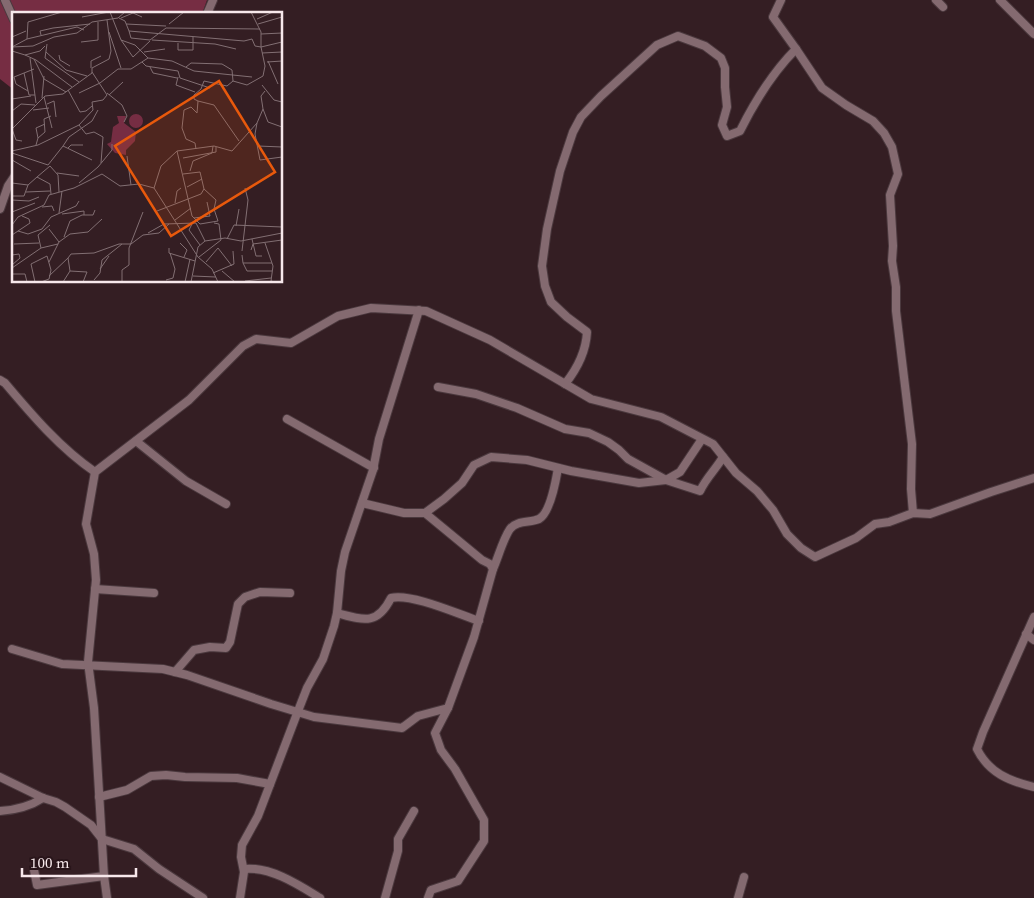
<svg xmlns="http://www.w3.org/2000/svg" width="1034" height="898" viewBox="0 0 1034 898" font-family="'Source Serif 4',serif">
<rect width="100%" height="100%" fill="#341e23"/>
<!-- green -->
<path fill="#762d43" d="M0,0H207L202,14H14V90L0,79Z"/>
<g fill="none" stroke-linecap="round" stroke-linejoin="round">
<!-- minor casing -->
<g stroke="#4b393e" stroke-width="10">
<g id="minor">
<path d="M5,0L14,20"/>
<path d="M936,0L943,7"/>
<path d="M1000,0L1034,34"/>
<path d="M207,14L213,0"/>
<path d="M796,49L822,88L846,105L873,121L884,133L892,147L898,174L890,195L893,246L892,261L896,287V311L912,444L911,489L913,513"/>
<path d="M0,209L8,186L14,177"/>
<path d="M0,380L5,383C32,415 60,448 95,472"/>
<path d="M565,384C577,369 586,351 587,332L567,317L551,302L545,286L542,266L547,229L560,171L573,132L581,117L601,96L657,45L678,36L705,46L721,58L725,68V87L727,107L722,125L727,136L740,131C755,101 772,73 796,49L773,17L781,0"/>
<path d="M438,387L476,394L517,408L565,429L589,433L608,442L619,450L628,459L666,480L700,491C706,478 716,469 723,457"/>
<path d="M287,419L374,468"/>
<path d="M136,441L186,481L226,504"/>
<path d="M425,513L444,499L462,483L474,465L491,457L527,460L571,471L639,483L666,480L680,472L702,439"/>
<path d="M493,569C498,558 503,539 510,529C517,520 530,523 539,519C550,513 556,480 558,468"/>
<path d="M95,589L154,593"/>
<path d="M337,613C363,620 377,626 391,598C411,593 458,614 479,621"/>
<path d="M1034,617L983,732L977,749C989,773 1009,781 1034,787"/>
<path d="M1026,634L1034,640"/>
<path d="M12,649L62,664L163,669L187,675L271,704L314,717L402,728L418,716L448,708L474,637L493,569L490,564L482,560L425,513H404L362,503"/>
<path d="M175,672L194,650L210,647L226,648L230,642L238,604L245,597L260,592L290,593"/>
<path d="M0,777L43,798L56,802L65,807L91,825L102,839L134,849L159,869L203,898"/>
<path d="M99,797L127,790L151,776L166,775L185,777L237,778L270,784"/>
<path d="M0,811C16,810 29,807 43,798"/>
<path d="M244,869C270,866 299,885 320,898"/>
<path d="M34,870L37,885L104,876"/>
<path d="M107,898L104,876L94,708L88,662L96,580L94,554L86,524L95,472L189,400L243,346L256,339L291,343L338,316L371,308L426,311L490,340L591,399L661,417L713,444L736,473L757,491L773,510L787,534L801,548L815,557L856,538L875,524L889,522L913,513L930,514L991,492L1034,478"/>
<path d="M240,898L244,872L241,857L242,845L258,816L298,711L307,688L323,659L334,626L337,613L341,571L345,552L373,470L379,439L419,310"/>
<path d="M385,898L398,851V839L414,811"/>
<path d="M428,898L431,890L458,881L484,841V820L455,769L441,750L435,733L448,708"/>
<path d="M738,898L744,877"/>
</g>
</g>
<!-- minor -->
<use href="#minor" stroke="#846a70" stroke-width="8"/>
</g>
<!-- overview -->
<g transform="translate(12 12)">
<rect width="270" height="270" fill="#341e23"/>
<path d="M117 109a7 7 0 1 1 14 0a7 7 0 1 1-14 0ZM105,104H114L112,111L124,120L123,129L114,138V143L103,141L95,132L99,130L101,115L107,111Z" fill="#762d43"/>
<path fill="none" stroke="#826f73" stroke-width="1" d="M98,0L109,28L123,33L136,46M239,0L249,20V35L270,30M70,5L97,0M107,6L113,9L117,19L232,29L240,27L243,34L249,35L253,54L251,64L235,73L221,69L220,58L210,52L179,51L174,55M109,6L121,1L130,5M245,7L261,0M114,12L154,14M157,12L172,0M246,12L270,5M117,19L119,26L138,28L154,16L248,17M97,20L109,56M249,22L270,21M29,23L28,19L41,16L78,12M0,25L14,19M15,27L65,15L72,18M109,28L121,45L138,29M140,28L203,32L224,37M69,30L86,28V10M166,31V38H181V25M35,32L33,46L67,70M0,35L15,27L16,10L50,0M0,35L21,34L42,25L65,21L80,10L106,6L113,0M0,39L13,43L28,39L33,34M34,40L54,58L75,64M132,40L153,37M250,41L270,40M13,43L24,48L60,75M47,43L48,48L58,54M18,46L24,91M22,47L32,67L54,80M256,49L266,72M130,50L134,54L166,59L168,66L198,76M255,50L270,49M138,55L141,61L165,66M79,56V49L89,44M12,61L17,83H23M166,65L164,73L183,80M250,73L262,88L270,90M56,78L68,100L74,99L80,94M16,79L4,72L2,65L22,57M67,81L88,71L106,57H119L136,46L160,49L182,59L240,65M95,81L110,93L115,104L112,110M97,83L111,70M32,85L40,116M30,86L32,64M0,87L19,84M186,89L202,93L227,129M35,92L42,89L44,105M251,97L256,110L270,115M21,98L37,96M0,99L9,92L23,93M245,111L243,122L248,148L270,145M67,113L81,98L80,90L91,88L95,83L80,60M0,117L33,84L51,82L80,61V56L97,47L99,39L95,8M0,117L4,128L10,129M26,126L24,116L33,112M24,133L26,126L33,120L32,107L39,104M51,134L57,125L80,109L86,98M246,134L270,135M56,136L59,133H71M184,137L183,131L174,127L170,116L172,98L179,95L185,101L186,89L182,87V83L189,77L192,69L215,74L221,69M0,139L26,133L67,113L74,122L82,120L91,125L89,151M165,139L180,204L188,212L206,209L202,197L204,188L192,177M0,141L36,153L51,134L80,148M115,144L119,173M171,146L204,140V135M0,148L19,159M178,159L181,149L200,141L201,134M45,161L67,164M25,165L38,154L46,163L47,180M0,171L16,173L25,165L38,172L39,182M67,171L86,155L100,138V132M175,175L190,167M14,180L38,179M0,184H12L16,173M0,188L17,189L27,185M163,191L165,179L169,176M30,195L40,194L42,199M145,199L189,182L192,177L188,160L171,162M0,200L23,191M47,201L50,179M50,202L72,199V203M182,206L198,204L195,190M163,208L179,196M180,212L177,218L188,233M0,213L6,205L32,193L37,183L62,176L90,162L108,174L127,172L142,176M224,214L227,197M37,217L47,230M6,219L16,222L30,217L39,205L64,194L67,189M136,221L152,212L184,211L193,229M0,223L18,211L17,207L10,204M52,225L58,209L70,203H81L83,198M215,227L222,213L270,215M240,227L244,244H250M168,231L175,238L172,245M253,231L261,254L259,269L263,270M2,232L27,231M29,236L46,232M157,236V241L183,249M239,238L241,232L270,228M230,239L236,188L233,176M0,243L7,242L8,246L0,253M230,243L231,251H260M187,245L209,228L207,212L202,211M56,246L59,242L82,241L107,232H119L131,223L147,221L157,212M37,250L47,230L58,222L76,220L90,207M194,250L206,236L220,254M231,251L235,259H260M0,256L29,236L26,223L38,213M88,257L97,244M58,259L75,260L71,270M210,259L223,270M201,261L222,252L221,239M0,262H13L15,270M37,264L56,246L58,259L51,270M181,264L204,265M82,268L88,261L90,248L110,232M154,268L161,266L163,257L158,241M233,269L259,266M23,270L19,252L35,244L39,258L37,267L29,270M110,270V258L117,253V236L131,200M173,270L178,247M179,270L186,235L193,229L213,226L229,229L270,221M206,270L200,257L186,245L142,176L149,154L165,139L202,134L220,139L245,111L251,97L249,84L253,79"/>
<path fill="#e8590c" fill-opacity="0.15" stroke="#e8590c" stroke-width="2.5" d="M207,69L263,160L159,224L103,134Z"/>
<rect width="270" height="270" fill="none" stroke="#f7e8eb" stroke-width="2.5"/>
</g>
<!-- scale -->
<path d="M22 868v8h114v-8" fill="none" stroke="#f7e8eb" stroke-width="2.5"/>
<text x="30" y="868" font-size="15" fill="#f7e8eb" stroke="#29151a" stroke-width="4" paint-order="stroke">100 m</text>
</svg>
